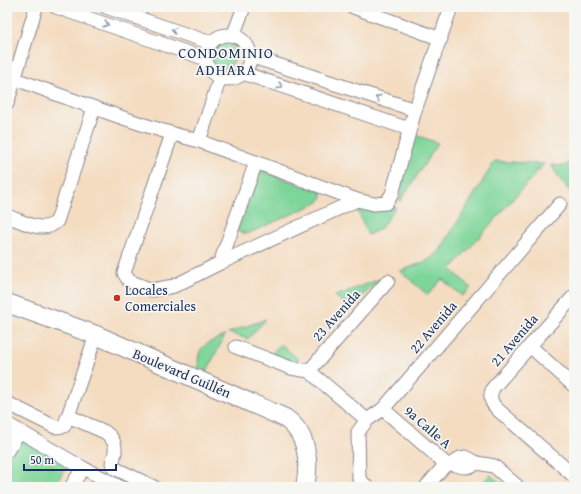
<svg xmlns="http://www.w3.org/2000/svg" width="581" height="494" viewBox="0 0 581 494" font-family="'Gentium Book Plus',serif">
<rect width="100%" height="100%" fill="#f6f6f2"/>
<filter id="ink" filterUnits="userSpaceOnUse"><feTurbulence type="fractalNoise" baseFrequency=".025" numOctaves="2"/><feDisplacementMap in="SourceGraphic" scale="8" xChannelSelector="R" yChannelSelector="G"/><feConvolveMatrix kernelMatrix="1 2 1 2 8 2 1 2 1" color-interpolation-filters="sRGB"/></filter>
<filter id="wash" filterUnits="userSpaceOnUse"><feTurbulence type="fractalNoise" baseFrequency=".012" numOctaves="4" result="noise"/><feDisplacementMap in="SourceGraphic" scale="16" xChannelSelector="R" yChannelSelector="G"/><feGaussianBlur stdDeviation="0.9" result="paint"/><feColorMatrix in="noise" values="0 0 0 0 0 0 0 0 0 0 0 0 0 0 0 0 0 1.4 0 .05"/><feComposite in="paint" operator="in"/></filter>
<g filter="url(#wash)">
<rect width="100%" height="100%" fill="#f4dcc0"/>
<!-- green -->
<g fill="#7ed599" stroke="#4c827c">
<circle cx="222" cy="54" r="14"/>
<path d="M410,133L438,143L400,202Z"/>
<path d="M495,161L544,164L451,269L471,288L462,296L442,279L428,295L400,271L427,261L439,252Z"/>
<path d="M574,162V196L562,182L551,165L563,166Z"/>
<path d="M261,171L322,192V197L319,202L247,234L237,231Z"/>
<path d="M355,205L379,209L396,207L380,229L368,235Z"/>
<path d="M380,279L350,308L335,296Z"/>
<path d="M266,319L248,339L228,333Z"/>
<path d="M225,335L206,373L199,369C195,345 207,344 225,335Z"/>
<path d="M281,344L299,360L290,362L271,354Z"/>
<path d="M19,435L68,464L54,487H7V455Z"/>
<path d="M490,475L505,487H479Z"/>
</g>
</g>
<g filter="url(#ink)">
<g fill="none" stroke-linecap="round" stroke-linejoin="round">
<!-- minor casing -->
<g stroke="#88868f" stroke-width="15">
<g id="minor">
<path d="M56,7L206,59"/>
<path d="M106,7L211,43"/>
<path d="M353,7L441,39"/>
<circle cx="228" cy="57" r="22"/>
<path d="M233,36L244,7"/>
<path d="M250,56L415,110"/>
<path d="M243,73L409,129"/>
<path d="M7,76C71,99 134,124 199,141L357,200L374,204L386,203L392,194L415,110L451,7"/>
<path d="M7,104L36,7"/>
<path d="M172,134L124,273L129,281L152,290L174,286L220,263L357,200"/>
<path d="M199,141L220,78"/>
<path d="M7,216C22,221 44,235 57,221L94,108"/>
<path d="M220,263L256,162"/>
<path d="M574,296L493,388C489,396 490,402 497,409L574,476"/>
<path d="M96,335L68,416L105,432C117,441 117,450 112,463L114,468L154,487"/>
<path d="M530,346L574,386"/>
<path d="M236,347L291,368L309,371L367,420"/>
<path d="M309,371L388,281"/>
<path d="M7,403L55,427L64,426L68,416"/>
<path d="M383,409L446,464C461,463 460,472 477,463"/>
<path d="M7,424L83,468L120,487"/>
<path d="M7,451L19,432"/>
<path d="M453,463L460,458L466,457L477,463L494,466L518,487"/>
<path d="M71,487L83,468"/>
<path d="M367,487L359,479L358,432L367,420L383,409L560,204"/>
<path d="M426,487L446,464"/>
</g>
</g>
<!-- secondary casing -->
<g stroke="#88868f" stroke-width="20">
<path id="secondary" d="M7,303L96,335L285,418C308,434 310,462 305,487"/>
</g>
<!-- minor -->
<use href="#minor" stroke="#fff" stroke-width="13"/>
<!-- secondary -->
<use href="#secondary" stroke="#fff" stroke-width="18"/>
</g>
<!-- one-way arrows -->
<defs><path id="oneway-chevron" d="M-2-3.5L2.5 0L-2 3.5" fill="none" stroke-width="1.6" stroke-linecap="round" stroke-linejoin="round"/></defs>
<g stroke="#8d97ae">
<use href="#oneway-chevron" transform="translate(106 24) rotate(19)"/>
<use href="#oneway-chevron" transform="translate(174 30) rotate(-161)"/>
<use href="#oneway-chevron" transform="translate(280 86) rotate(19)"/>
<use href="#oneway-chevron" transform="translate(378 98) rotate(-162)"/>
</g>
</g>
<!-- markers -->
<circle fill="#c8321e" stroke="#f6f6f2" stroke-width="1.5" cx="117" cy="298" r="4"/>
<g text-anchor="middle" stroke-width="3.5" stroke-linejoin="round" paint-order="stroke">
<!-- poi labels -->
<g font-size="14" fill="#1b2f5e" stroke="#f6f6f2" text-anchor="start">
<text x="125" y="295">Locales<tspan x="125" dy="16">Comerciales</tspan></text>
</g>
<!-- street labels -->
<g font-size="14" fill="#1b2f5e" stroke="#f6f6f2">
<text transform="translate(336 315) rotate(-48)" y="5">23 Avenida</text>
<text transform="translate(433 327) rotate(-49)" y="5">22 Avenida</text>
<text transform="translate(514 340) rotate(-49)" y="5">21 Avenida</text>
<text transform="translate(182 373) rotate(23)" y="5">Boulevard Guillén</text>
<text transform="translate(428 427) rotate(41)" y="5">9a Calle A</text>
</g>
<!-- neighbourhood labels -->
<g font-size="15" letter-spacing="1" fill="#1b2f5e" stroke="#f6f6f2">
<text x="226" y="58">CONDOMINIO<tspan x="226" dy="17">ADHARA</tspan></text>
</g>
</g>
<!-- margin -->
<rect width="581" height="494" fill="none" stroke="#f6f6f2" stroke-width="24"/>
<!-- scale -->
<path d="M24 464v6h92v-6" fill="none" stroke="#1b2f5e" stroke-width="2"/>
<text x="30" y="464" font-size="12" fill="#1b2f5e" stroke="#f6f6f2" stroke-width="3" paint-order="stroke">50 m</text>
</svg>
